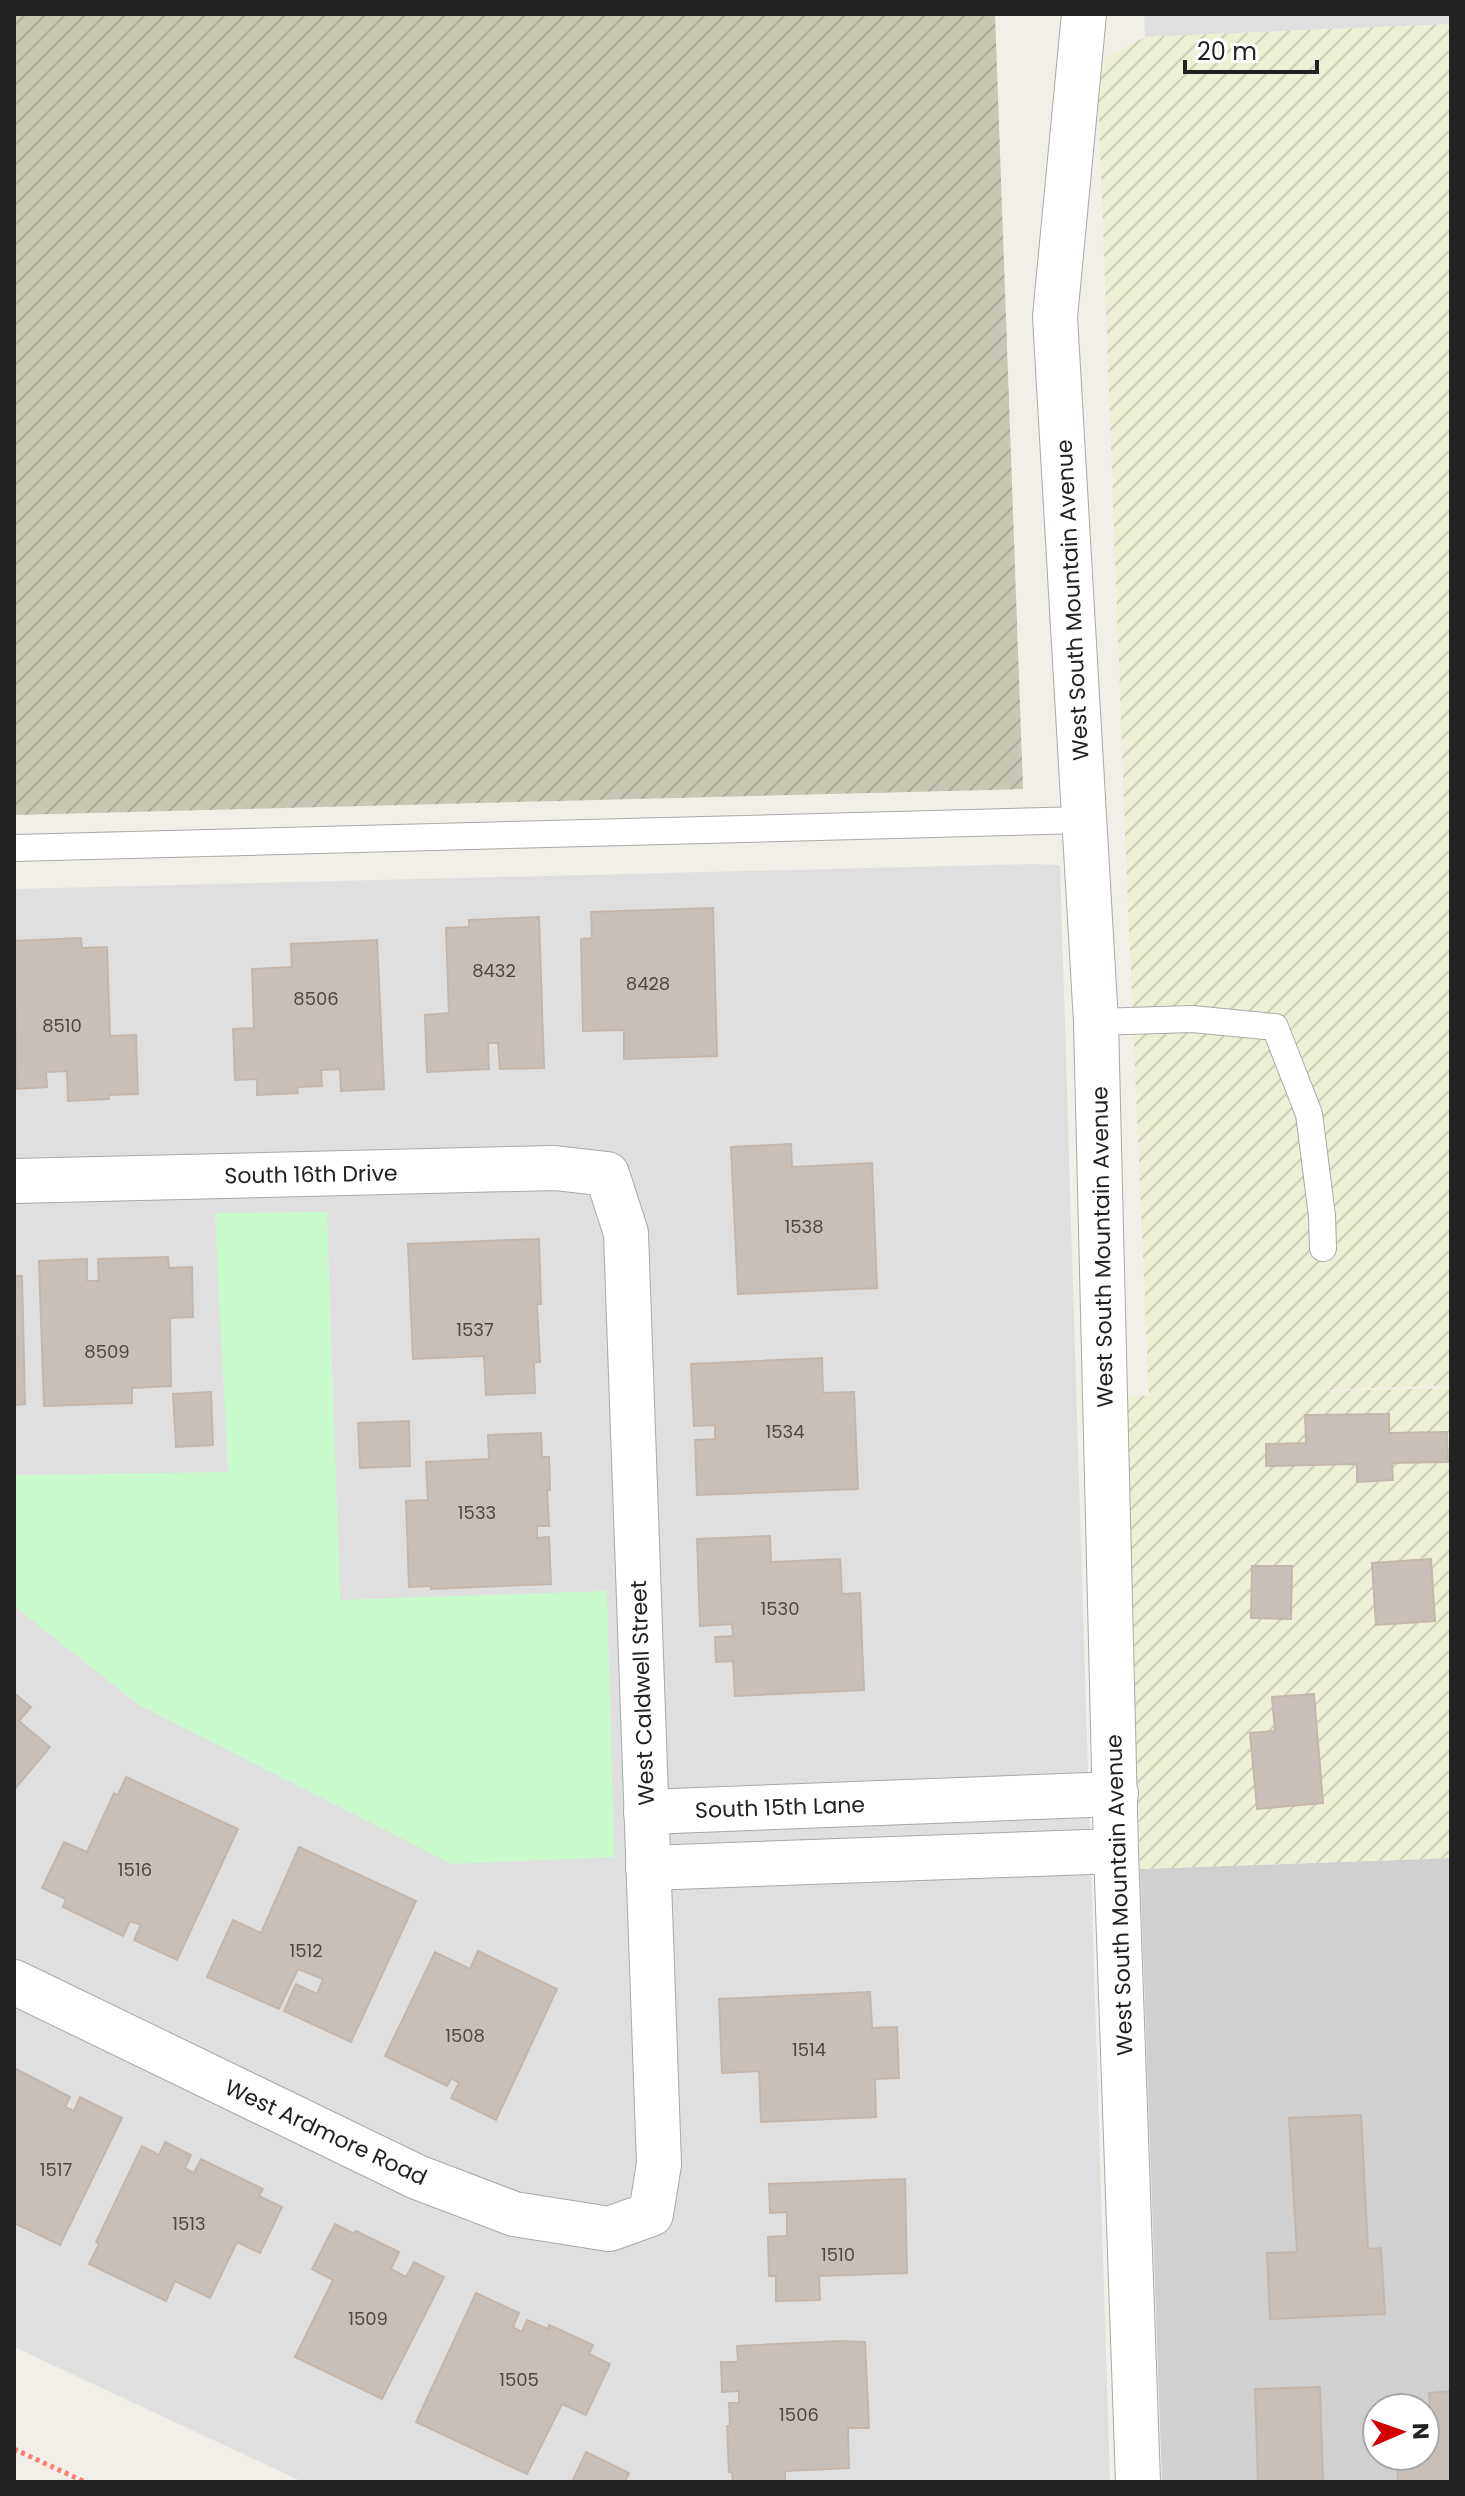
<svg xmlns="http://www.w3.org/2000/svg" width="1465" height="2496" viewBox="0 0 1465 2496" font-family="Poppins,sans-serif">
<defs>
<pattern id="construction-furrows" width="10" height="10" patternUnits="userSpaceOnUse" patternTransform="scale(2)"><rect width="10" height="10" fill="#c7c7b4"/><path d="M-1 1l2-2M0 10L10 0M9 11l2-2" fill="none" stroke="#abab9a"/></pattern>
<pattern id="farmland-furrows" width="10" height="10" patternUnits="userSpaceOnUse" patternTransform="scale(2)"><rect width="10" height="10" fill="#eef0d5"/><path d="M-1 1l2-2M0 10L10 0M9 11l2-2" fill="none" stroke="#ccceb7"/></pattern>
</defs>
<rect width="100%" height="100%" fill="#f2efe9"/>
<!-- residential -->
<g fill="#e0dfdf">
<path d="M1144,14H1451V24L1145,37Z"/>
<path d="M1033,864L1060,865L1110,2482H303L14,2347V889Z"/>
</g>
<!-- religious -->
<path fill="#d0d0d0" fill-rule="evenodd" d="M1451,1858V2482H1162L1140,1869ZM1377,2408H1425V2456H1377Z"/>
<!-- construction -->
<path fill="url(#construction-furrows)" d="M14,14H995L1023,789L14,815Z"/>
<!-- farmland -->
<path fill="url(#farmland-furrows)" d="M1451,24V1385L1288,1392L1451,1388V1858L1140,1869L1125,1396H1149L1126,857L1097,63L1145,37Z"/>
<!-- park -->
<path fill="#c8facc" d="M327,1212L340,1600L607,1591L614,1857L452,1864L139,1705L14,1606V1475L228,1472L215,1213Z"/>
<!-- building -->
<g fill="#c7bfb8" stroke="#c4b6ab" stroke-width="2">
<path d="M713,908L717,1056L624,1059V1030L583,1031L581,939L592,938L591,912Z"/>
<path d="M539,917L544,1068L500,1069L498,1043H488L489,1069L427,1072L425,1015L449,1013L446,928L469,927V920Z"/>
<path d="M81,938L82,948L107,947L110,1036L136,1035L138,1094L109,1095V1099L68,1101L67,1071L46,1072L47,1087L17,1089L14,941Z"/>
<path d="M377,940L384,1089L341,1091L340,1069L321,1070L322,1086L297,1087L298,1093L257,1095V1079L235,1080L233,1029L254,1028L252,969L292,967L291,944Z"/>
<path d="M791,1144L792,1167L872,1163L877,1288L738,1294L731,1147Z"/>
<path d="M539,1239L541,1304H537L540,1362H534L535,1393L486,1395L484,1356L413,1359L408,1244Z"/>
<path d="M168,1257L169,1268L192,1267L193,1317L170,1318L171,1386L132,1388V1403L44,1406L39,1261L87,1259V1281H99L98,1259Z"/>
<path d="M14,1276H22L25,1404L14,1405Z"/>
<path d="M822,1358L823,1393L854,1392L858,1489L697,1495L695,1440L715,1439V1425L694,1426L691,1364Z"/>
<path d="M211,1392L213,1445L176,1447L173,1394Z"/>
<path d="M1389,1414V1433L1447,1432L1448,1462L1392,1463L1393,1480L1357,1482V1464L1266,1466V1444L1306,1443L1305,1415Z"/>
<path d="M409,1421L410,1466L360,1468L358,1423Z"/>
<path d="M541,1433L542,1457H549L550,1490H547L549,1526H537V1538L549,1537L551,1584L431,1589V1586L409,1587L406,1501L428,1500L426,1462L489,1459L488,1435Z"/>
<path d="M770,1536L771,1562L840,1559L842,1594L860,1593L864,1690L735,1696L733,1661L716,1662L715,1637L733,1636L732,1624L700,1626L697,1539Z"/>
<path d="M1431,1559L1435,1621L1376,1625L1372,1563Z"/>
<path d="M1252,1566H1292L1291,1619L1251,1618Z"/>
<path d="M14,1693L31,1707L19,1721L50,1747L14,1790Z"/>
<path d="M1314,1694L1323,1803L1257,1809L1250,1733L1275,1731L1272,1697Z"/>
<path d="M126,1777L238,1829L177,1960L134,1940L141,1925L130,1921L123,1936L63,1907L66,1899L42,1888L64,1842L87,1852L114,1793L118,1795Z"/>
<path d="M299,1847L416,1901L351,2042L284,2011L296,1984L317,1994L323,1979L298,1969L279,2009L207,1977L233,1920L261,1933Z"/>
<path d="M478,1951L557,1989L496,2120L451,2098L459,2083L451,2078L447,2086L385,2056L435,1952L470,1969Z"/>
<path d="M870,1992L872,2028L897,2027L899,2078L875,2079L876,2117L761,2122L759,2071L722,2073L719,1999Z"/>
<path d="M14,2068L70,2097L65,2107L74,2111L80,2097L122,2118L60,2245L14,2223Z"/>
<path d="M1361,2115L1368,2249L1381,2248L1385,2314L1270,2319L1267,2253L1297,2252L1289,2118Z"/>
<path d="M165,2142L191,2155L185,2168L194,2173L201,2159L263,2189L259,2196L282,2207L260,2253L237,2242L210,2298L175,2281L166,2301L89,2264L99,2244L96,2242L142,2146L159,2155Z"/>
<path d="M905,2179L907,2273L819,2276L820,2300L776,2301V2276H769L768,2237L787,2236V2212L770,2213L769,2184Z"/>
<path d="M335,2224L354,2234L356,2231L399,2252L391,2269L406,2277L414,2262L444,2277L382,2399L295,2357L333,2280L312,2269Z"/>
<path d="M476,2293L519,2313L513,2327L522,2332L527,2320L548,2329L549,2325L593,2345L589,2354L610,2364L586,2415L562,2404L527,2474L416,2422Z"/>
<path d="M840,2341L865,2342L869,2428H848L849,2468L785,2471V2482H733L732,2472H729L727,2426H730L729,2403H739V2391L722,2392L721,2362H738L737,2346Z"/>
<path d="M1320,2387L1323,2482H1258L1255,2389Z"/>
<path d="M1451,2391V2482H1398L1397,2456H1425V2442L1432,2441L1429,2393Z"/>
<path d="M586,2452L629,2473L625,2482H572Z"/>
</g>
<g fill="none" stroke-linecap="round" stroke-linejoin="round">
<!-- service casing -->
<g stroke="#a9a9a9" stroke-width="28">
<g id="service">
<path d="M14,848L1085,820"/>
<path d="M1096,1022L1192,1019L1275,1027L1309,1114L1322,1216L1323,1248"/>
</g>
</g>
<!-- minor casing -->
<g stroke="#a9a9a9" stroke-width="46">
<g id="minor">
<path d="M1084,14L1055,317L1096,1022L1116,1851L1138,2482"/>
<path d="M14,1181L555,1168L607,1174L626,1233L659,2164L651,2214L609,2229L514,2214L417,2177L14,1982"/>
<path d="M646,1812L1116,1794"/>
<path d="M648,1868L1116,1851"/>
</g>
</g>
<!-- path -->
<path stroke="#fa8072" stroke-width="5" stroke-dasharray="4 4" stroke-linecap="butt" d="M14,2449L85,2482"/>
<!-- service -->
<use href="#service" stroke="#fff" stroke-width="26"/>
<!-- minor -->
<use href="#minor" stroke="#fff" stroke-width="44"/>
</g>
<g text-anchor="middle" stroke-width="8" stroke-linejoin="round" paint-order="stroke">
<!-- number labels -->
<g font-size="18" fill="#4b4948">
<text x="494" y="977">8432</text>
<text x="648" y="990">8428</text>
<text x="316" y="1005">8506</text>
<text x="62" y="1032">8510</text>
<text x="804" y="1233">1538</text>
<text x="475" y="1336">1537</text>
<text x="107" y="1358">8509</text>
<text x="785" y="1438">1534</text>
<text x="477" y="1519">1533</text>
<text x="780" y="1615">1530</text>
<text x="135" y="1876">1516</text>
<text x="306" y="1957">1512</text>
<text x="465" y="2042">1508</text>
<text x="809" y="2056">1514</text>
<text x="56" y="2176">1517</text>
<text x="189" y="2230">1513</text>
<text x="838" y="2261">1510</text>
<text x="368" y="2325">1509</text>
<text x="519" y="2386">1505</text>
<text x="799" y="2421">1506</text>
</g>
<!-- street labels -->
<g font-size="22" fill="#222" stroke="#fff">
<text transform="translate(1072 600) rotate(-93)" y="8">West South Mountain Avenue</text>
<text transform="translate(311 1174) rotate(-1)" y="8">South 16th Drive</text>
<text transform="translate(1102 1247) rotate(-91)" y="8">West South Mountain Avenue</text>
<text transform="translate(642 1693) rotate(-92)" y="8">West Caldwell Street</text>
<text transform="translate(780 1807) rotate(-2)" y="8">South 15th Lane</text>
<text transform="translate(1119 1895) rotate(-92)" y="8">West South Mountain Avenue</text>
<text transform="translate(326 2132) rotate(25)" y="8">West Ardmore Road</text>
</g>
</g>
<!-- border -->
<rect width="1465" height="2496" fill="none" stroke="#222222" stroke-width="32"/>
<!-- north arrow -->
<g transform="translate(1401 2432) rotate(88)"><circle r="38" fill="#ffffff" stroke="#a7a7a7" stroke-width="2"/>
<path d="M0-6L14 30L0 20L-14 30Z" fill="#d40000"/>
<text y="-12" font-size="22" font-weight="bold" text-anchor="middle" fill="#222222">N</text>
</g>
<!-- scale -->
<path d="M1185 60v12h132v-12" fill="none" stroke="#222222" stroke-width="4"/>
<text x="1197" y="60" font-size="24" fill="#222222" stroke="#ffffff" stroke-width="6" paint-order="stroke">20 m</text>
</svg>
